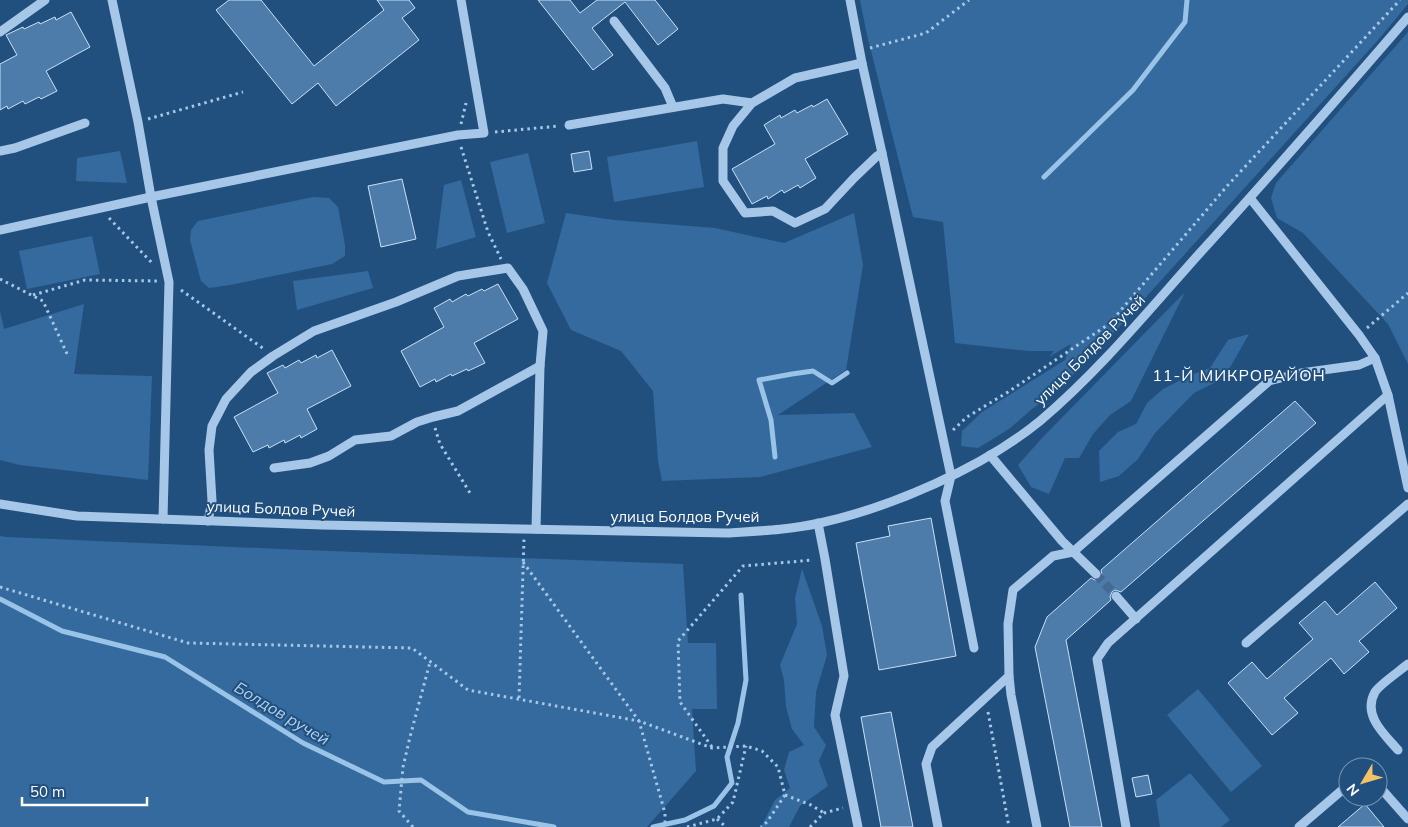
<svg xmlns="http://www.w3.org/2000/svg" width="1408" height="827" viewBox="0 0 1408 827" font-family="Mulish,sans-serif">
<rect width="100%" height="100%" fill="#21507f"/>
<!-- green -->
<g fill="#346a9d">
<path d="M860,0H1408V4L1379,39L1119,327L1058,390L1032,409L1009,429L978,448L961,446L962,431L982,412L1065,360L1071,344L1049,357L1054,351H1028L955,343L943,222L913,217L867,35Z"/>
<path d="M1408,32V364L1388,324L1303,233L1277,218L1271,198L1276,183Z"/>
<path d="M697,141L704,187L614,202L607,157Z"/>
<path d="M120,151L127,183L76,181L77,158Z"/>
<path d="M528,153L545,223L507,233L490,162Z"/>
<path d="M461,180L476,237L436,249L444,185Z"/>
<path d="M313,197L329,198L338,207L345,245V256L332,264L230,285L209,288L201,281L190,240L191,230L198,221Z"/>
<path d="M566,213L614,220L715,228L784,243L854,213L863,265L846,370L778,415L854,413L872,447L760,477L662,481L658,461L653,391L621,351L571,330L547,283Z"/>
<path d="M92,236L100,274L27,289L19,251Z"/>
<path d="M368,271L373,288L297,310L293,281Z"/>
<path d="M1185,292L1131,401L1110,415L1093,434L1079,458H1065L1049,494L1031,487L1018,465L1043,437Z"/>
<path d="M84,304L74,374L152,376L148,480L20,465L0,460V311L4,329Z"/>
<path d="M1249,334L1224,378L1194,393L1155,433L1138,459L1119,476L1100,482L1099,451L1118,432L1136,424L1147,403L1163,389L1191,375L1210,368L1228,340Z"/>
<path d="M0,536L7,537L303,550L683,564L688,643H716L717,709H692L696,771L647,827H0Z"/>
<path d="M802,569L822,626L827,655L816,692L814,727L826,745L819,761L828,786L800,806L789,827H761L775,800L790,788L784,770L789,752L804,745L792,729L786,707L784,680L780,665L797,624L795,598Z"/>
<path d="M1198,689L1262,766L1231,792L1167,715Z"/>
<path d="M1190,773L1230,820L1221,827H1160L1156,800Z"/>
</g>
<g fill="none" stroke-linecap="round" stroke-linejoin="round">
<!-- stream -->
<g stroke="#9ac3e8" stroke-width="5">
<path d="M1044,177L1133,90L1185,22L1187,0"/>
<path d="M775,457L771,420L759,380L792,374L813,371L832,383L847,373"/>
<path d="M0,599L62,631L165,657L303,743L384,782L421,780L468,812L554,827"/>
<path d="M653,827L685,820L714,806L732,783L727,757L738,723L746,680L741,595"/>
</g>
</g>
<!-- building -->
<g fill="#4e7caa" stroke="#c9e0f6">
<path d="M229,0H261L314,66L384,10L377,0H409L415,8L402,18L419,40L336,106L318,83L292,104L216,10Z"/>
<path d="M538,0H570L580,13L597,0H655L678,29L658,45L625,2L592,28L613,55L593,70Z"/>
<path d="M71,12L90,47L46,71L57,91L41,99L39,97L25,104L23,101L8,109L7,106L0,110V64L17,55L6,35L23,27L24,29L39,22L40,24L55,17L56,20Z"/>
<path d="M827,99L848,134L805,159L816,178L800,188L798,185L784,193L782,190L768,199L767,196L752,204L732,169L775,144L764,125L780,115L781,118L795,110L797,113L812,105L813,107Z"/>
<path d="M589,151L592,169L574,172L571,154Z"/>
<path d="M402,179L416,239L381,247L368,186Z"/>
<path d="M498,284L518,319L474,343L485,363L468,371L467,369L452,376L451,374L436,382L435,379L420,387L401,351L444,327L434,308L450,299L452,302L466,294L468,296L482,289L484,291Z"/>
<path d="M332,350L351,386L307,409L317,429L301,438L300,435L285,443L284,440L269,448L268,445L253,452L234,417L278,393L267,373L283,365L285,368L299,360L301,363L316,355L317,358Z"/>
<path d="M1295,401L1316,423L1121,592L1115,590L1112,592L1110,597L1111,600L1066,640L1102,827H1070L1035,647L1047,617L1091,578L1095,580L1100,579L1102,575L1101,570Z"/>
<path d="M931,518L956,656L879,670L856,543L890,536L888,526Z"/>
<path d="M1375,582L1397,608L1359,641L1369,652L1344,674L1331,658L1284,698L1298,713L1272,735L1228,683L1252,662L1267,679L1313,639L1299,623L1325,601L1337,615Z"/>
<path d="M891,712L913,827H881L861,717Z"/>
<path d="M1148,775L1152,794L1136,797L1132,778Z"/>
<path d="M1365,804L1384,827H1338Z"/>
</g>
<g fill="none" stroke-linecap="round" stroke-linejoin="round">
<!-- minor-tunnel -->
<path stroke="#426a92" stroke-width="9" stroke-dasharray="9 4.5" stroke-linecap="butt" d="M1096,574L1116,596"/>
<!-- path -->
<g stroke="#a6c7e7" stroke-width="3" stroke-dasharray="2.5 4" stroke-linecap="butt">
<path d="M870,48L926,33L969,0"/>
<path d="M148,119L243,92"/>
<path d="M461,124L466,103"/>
<path d="M495,132L559,126"/>
<path d="M461,147L488,232L501,259"/>
<path d="M109,218L153,264"/>
<path d="M0,279L43,301L68,356"/>
<path d="M181,290L264,349"/>
<path d="M33,295L85,280L158,281"/>
<path d="M1367,328L1408,293"/>
<path d="M435,428L440,444L470,493"/>
<path d="M953,430L967,417L1008,392L1109,324L1228,185L1400,0"/>
<path d="M523,562L639,721L712,748L746,746L762,751L778,767L785,795L767,822L761,827"/>
<path d="M0,587L188,643L412,648L468,690L639,721L665,813V827"/>
<path d="M519,698L524,539"/>
<path d="M988,712L1009,827"/>
<path d="M712,747L680,702L678,641L743,566L813,560"/>
<path d="M785,795L811,805L824,813"/>
<path d="M717,819L726,827"/>
<path d="M413,827L399,811L403,767L410,737L430,662"/>
<path d="M687,827L717,819L733,802L746,746"/>
<path d="M810,827L824,813L843,808"/>
</g>
<!-- minor -->
<g stroke="#a6c7e7" stroke-width="9">
<path d="M112,0L138,122L151,197L169,282L163,519"/>
<path d="M850,0L862,63L882,153L951,476L945,501L974,648"/>
<path d="M614,21L665,88L673,107"/>
<path d="M0,32L45,0"/>
<path d="M862,63L795,78L752,103L733,126L723,148V181L745,213L773,211L795,223L825,209L854,178L877,156L882,153"/>
<path d="M569,125L723,99L752,103"/>
<path d="M0,151L15,148L85,123"/>
<path d="M1250,198L1359,335L1375,358L1388,395L1408,488"/>
<path d="M0,230L151,197L458,135L484,133L461,0"/>
<path d="M990,455L1062,541L1096,574"/>
<path d="M274,468L310,463L329,456L355,440L391,436L417,422L433,417L458,411L540,366"/>
<path d="M0,504L77,516L322,525L727,533C758,531 789,530 820,523C892,507 982,468 1040,421C1099,371 1148,311 1199,254C1270,176 1339,97 1408,17"/>
<path d="M208,521L212,501L209,450L212,426L226,399L251,372L273,356L314,331L396,302L458,276L508,268L523,289L543,331L540,366L536,529"/>
<path d="M818,523L825,559L844,676L835,715L858,827"/>
<path d="M1116,596L1136,619"/>
<path d="M1246,643L1408,504"/>
<path d="M1398,750C1384,734 1362,715 1375,692C1379,685 1401,670 1408,664"/>
<path d="M1378,785L1408,819"/>
<path d="M938,827L926,764L932,747L1009,676"/>
<path d="M1037,827L1011,695L1009,676L1008,624L1013,590L1053,556L1073,552L1269,381L1301,373L1359,365L1375,358"/>
<path d="M1126,827L1097,659L1108,643L1388,395"/>
<path d="M1299,827L1348,785"/>
</g>
</g>
<g text-anchor="middle" stroke-width="4" stroke-linejoin="round" paint-order="stroke">
<!-- street labels -->
<g font-size="15" fill="#fff" stroke="#21507f">
<text transform="translate(1090 350) rotate(-45)" y="5">улица Болдов Ручей</text>
<text transform="translate(281 509) rotate(2)" y="5">улица Болдов Ручей</text>
<text x="685" y="522">улица Болдов Ручей</text>
</g>
<!-- neighbourhood labels -->
<g font-size="16" letter-spacing="1" fill="#fff" stroke="#21507f">
<text x="1239" y="381">11-Й МИКРОРАЙОН</text>
</g>
<!-- water labels -->
<g font-size="16" font-style="italic" fill="#b1d1ef" stroke="#21507f">
<text transform="translate(282 713) rotate(31)" y="6">Болдов ручей</text>
</g>
</g>
<!-- north arrow -->
<g transform="translate(1363 782) rotate(232)"><circle r="24" fill="#21507f" stroke="#7a96b2"/>
<path d="M0-4L9 19L0 12L-9 19Z" fill="#f4c267"/>
<text y="-8" font-size="14" font-weight="bold" text-anchor="middle" fill="#ffffff">N</text>
</g>
<!-- scale -->
<path d="M22 797v8h125v-8" fill="none" stroke="#ffffff" stroke-width="2.5"/>
<text x="30" y="797" font-size="15" fill="#ffffff" stroke="#21507f" stroke-width="4" paint-order="stroke">50 m</text>
</svg>
